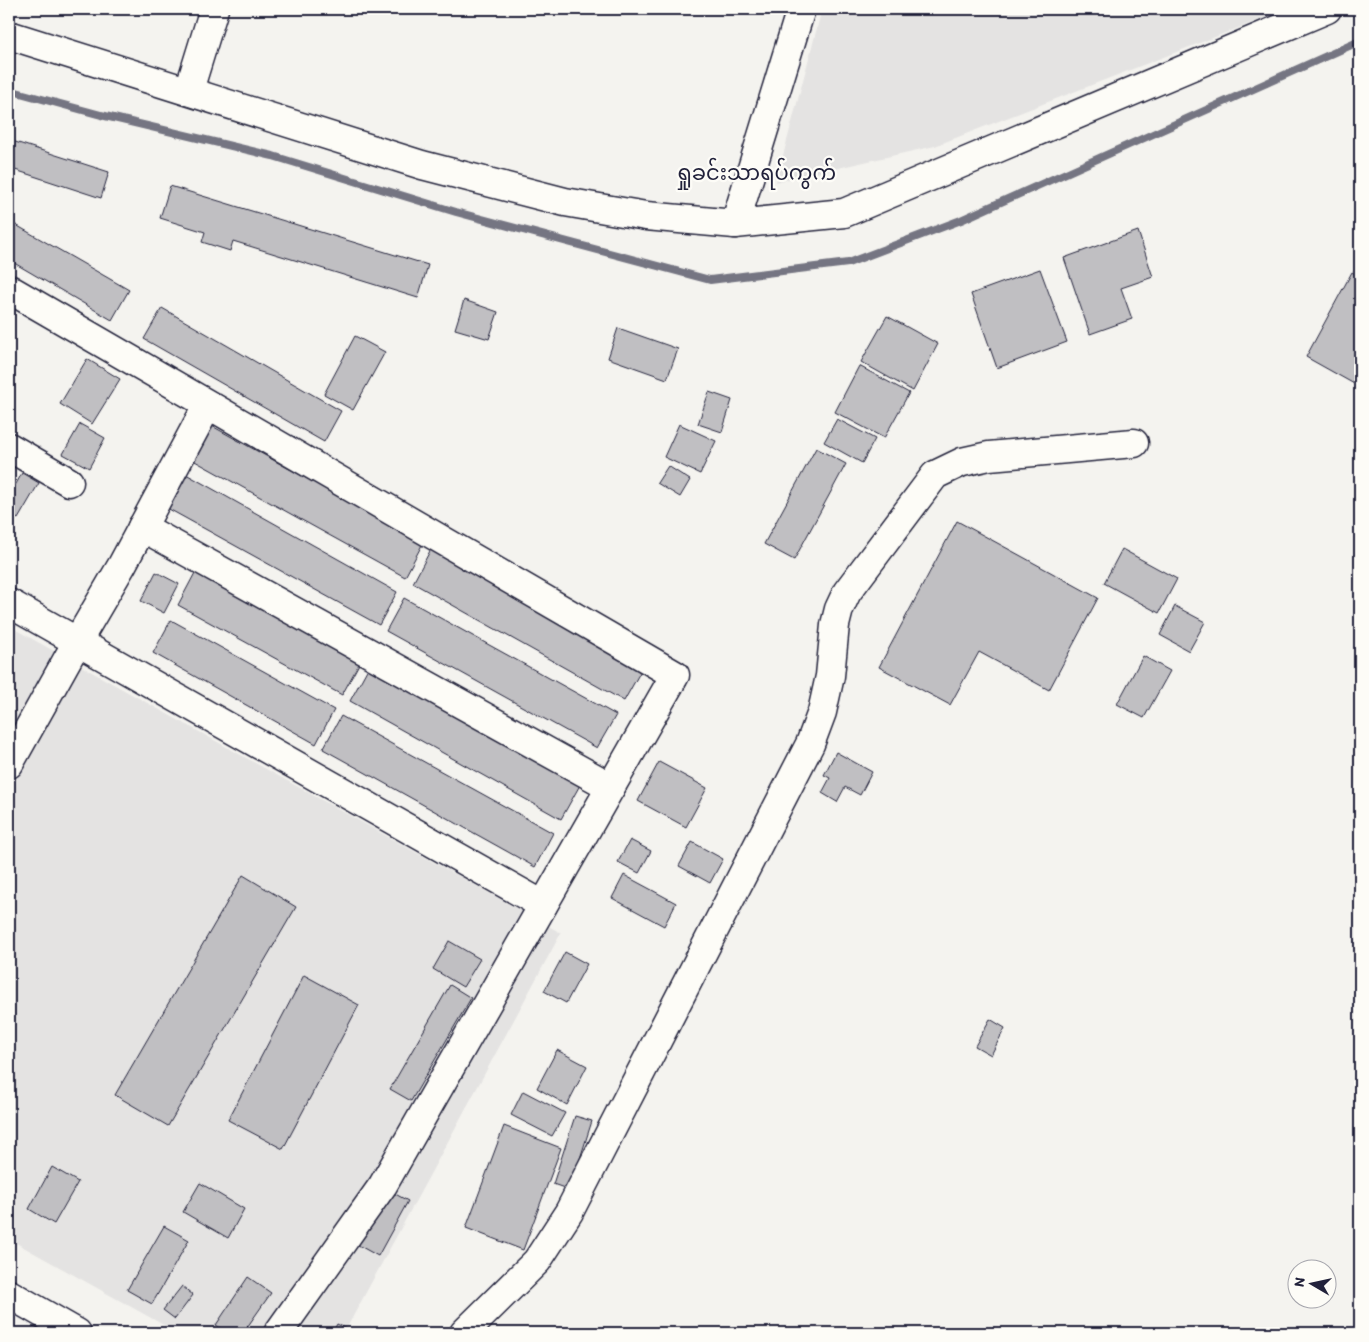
<svg xmlns="http://www.w3.org/2000/svg" width="1369" height="1342" viewBox="0 0 1369 1342" font-family="Itim,'Noto Sans Myanmar',sans-serif">
<rect width="100%" height="100%" fill="#f4f3ef"/>
<filter id="ink" filterUnits="userSpaceOnUse"><feTurbulence type="fractalNoise" baseFrequency=".02" numOctaves="2"/><feDisplacementMap in="SourceGraphic" scale="10" xChannelSelector="R" yChannelSelector="G"/><feConvolveMatrix kernelMatrix="1 2 1 2 8 2 1 2 1" color-interpolation-filters="sRGB"/></filter>
<g filter="url(#ink)">
<!-- built -->
<g fill="#e4e3e2">
<path d="M822,9H1287L935,146L776,182Z"/>
<path d="M9,626L561,933L344,1333H178L9,1239Z"/>
</g>
<g fill="none" stroke-linecap="round" stroke-linejoin="round">
<!-- stream -->
<path stroke="#757582" stroke-width="8" d="M9,90L101,115L273,156L456,212L710,280L848,263L961,220L1360,41"/>
</g>
<!-- building -->
<g fill="#c0bfc2" stroke="#22223b">
<path d="M9,140L109,172L101,198L9,168Z"/>
<path d="M170,186L428,265L418,298L233,241L230,251L202,242L205,232L160,218Z"/>
<path d="M9,221L129,290L112,320L9,260Z"/>
<path d="M1138,231L1153,277L1121,288L1132,319L1090,334L1064,258Z"/>
<path d="M1040,269L1067,342L997,368L971,294Z"/>
<path d="M1352,272L1360,277V378L1356,385L1306,357Z"/>
<path d="M464,300L498,312L489,339L455,329Z"/>
<path d="M162,308L341,411L324,442L144,339Z"/>
<path d="M887,316L938,344L913,391L861,362Z"/>
<path d="M618,328L678,349L667,379L608,358Z"/>
<path d="M355,336L385,352L353,410L324,394Z"/>
<path d="M87,359L120,379L92,424L60,404Z"/>
<path d="M859,366L909,393L884,438L835,412Z"/>
<path d="M709,392L732,400L722,432L698,424Z"/>
<path d="M837,419L875,439L862,463L824,442Z"/>
<path d="M80,424L105,438L89,468L63,454Z"/>
<path d="M679,424L716,441L700,474L664,457Z"/>
<path d="M212,426L423,543L405,577L193,460Z"/>
<path d="M816,448L846,464L794,560L764,544Z"/>
<path d="M668,466L690,480L680,497L657,483Z"/>
<path d="M22,473L39,483L18,519L9,514V497Z"/>
<path d="M186,474L397,592L379,625L167,508Z"/>
<path d="M957,521L1098,598L1049,690L979,652L950,705L879,667Z"/>
<path d="M431,549L643,667L624,701L413,583Z"/>
<path d="M1122,549L1177,579L1159,613L1104,583Z"/>
<path d="M196,571L360,662L342,695L178,605Z"/>
<path d="M156,572L179,584L164,613L141,601Z"/>
<path d="M404,598L616,715L597,748L386,631Z"/>
<path d="M1175,606L1205,622L1189,651L1160,635Z"/>
<path d="M171,620L334,710L316,744L153,653Z"/>
<path d="M1143,656L1170,671L1144,718L1117,704Z"/>
<path d="M368,668L580,785L561,819L350,701Z"/>
<path d="M341,716L553,833L535,867L323,749Z"/>
<path d="M836,752L872,772L860,795L845,787L837,802L822,793L830,778L824,775Z"/>
<path d="M659,762L707,788L686,827L638,801Z"/>
<path d="M630,840L651,851L639,873L618,862Z"/>
<path d="M692,842L723,859L710,883L679,866Z"/>
<path d="M243,875L296,907L168,1126L115,1095Z"/>
<path d="M624,875L676,903L664,926L612,898Z"/>
<path d="M449,941L480,959L463,987L433,969Z"/>
<path d="M565,952L587,964L566,1003L544,991Z"/>
<path d="M304,975L359,1005L283,1149L228,1120Z"/>
<path d="M450,985L471,998L411,1101L390,1089Z"/>
<path d="M990,1019L1005,1028L991,1055L975,1046Z"/>
<path d="M557,1050L587,1066L567,1105L537,1088Z"/>
<path d="M523,1091L565,1113L552,1136L511,1115Z"/>
<path d="M575,1116L592,1121L570,1190L553,1184Z"/>
<path d="M504,1126L561,1148L523,1250L466,1228Z"/>
<path d="M52,1167L78,1182L54,1224L29,1209Z"/>
<path d="M200,1183L244,1209L228,1238L183,1212Z"/>
<path d="M388,1190L408,1201L378,1256L358,1245Z"/>
<path d="M164,1226L189,1240L152,1304L127,1290Z"/>
<path d="M248,1277L271,1293L243,1333H228L216,1325Z"/>
<path d="M182,1286L193,1295L175,1319L163,1310Z"/>
<path d="M337,1324L355,1333H332Z"/>
</g>
<g fill="none" stroke-linecap="round" stroke-linejoin="round">
<!-- minor casing -->
<g stroke="#22223b" stroke-width="31">
<g id="minor">
<path d="M801,9L735,224L844,213L1327,9"/>
<path d="M9,35L422,165L565,202L646,216L735,224"/>
<path d="M189,90L214,9"/>
<path d="M9,289L675,675L383,1185L278,1333"/>
<path d="M9,447L69,482"/>
<path d="M142,527L611,787"/>
<path d="M9,603L543,905"/>
<path d="M9,764L77,642L122,565L205,410"/>
<path d="M464,1333L537,1261L569,1212L810,744L822,712L830,676L835,625L839,609L847,592L935,475L962,462L989,456L1134,443"/>
</g>
</g>
<!-- major casing -->
<g stroke="#22223b" stroke-width="31">
<path id="major" d="M9,1294L77,1333"/>
</g>
<!-- minor -->
<use href="#minor" stroke="#fdfcf7" stroke-width="28"/>
<!-- major -->
<use href="#major" stroke="#fdfcf7" stroke-width="28"/>
</g>
</g>
<g text-anchor="middle" stroke-width="4.5" stroke-linejoin="round" paint-order="stroke">
<!-- quarter labels -->
<g font-size="21" fill="#22223b" stroke="#fdfcf7">
<text x="756" y="180">ရှုခင်းသာရပ်ကွက်</text>
</g>
</g>
<!-- margin -->
<rect width="1369" height="1342" fill="none" stroke="#fdfcf7" stroke-width="30"/>
<rect x="15" y="15" width="1339" height="1312" fill="none" stroke="#22223b" stroke-width="2" filter="url(#ink)"/>
<!-- north arrow -->
<g transform="translate(1312 1284) rotate(279)"><circle r="24" fill="#fdfcf7" stroke="#a5a5ac"/>
<path d="M0-4L9 19L0 12L-9 19Z" fill="#22223b"/>
<text y="-8" font-size="14" font-weight="bold" text-anchor="middle" fill="#22223b">N</text>
</g>
</svg>
